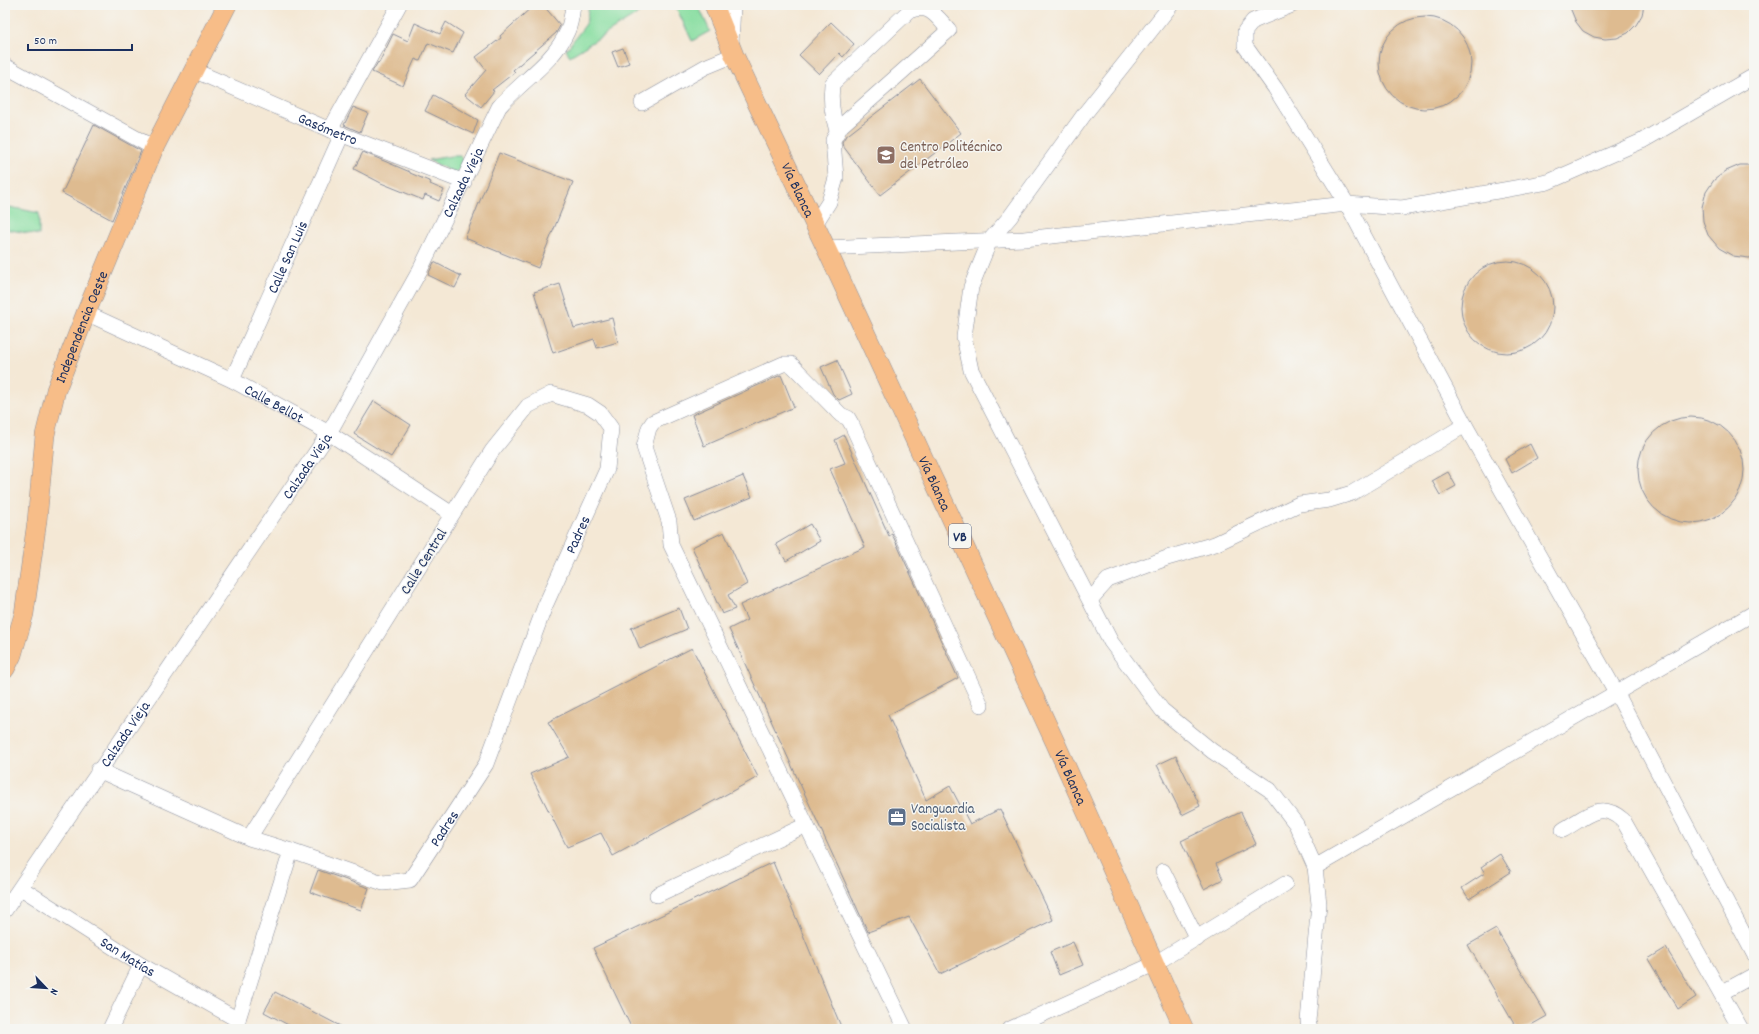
<svg xmlns="http://www.w3.org/2000/svg" width="1759" height="1034" viewBox="0 0 1759 1034" font-family="Dekko,sans-serif">
<rect width="100%" height="100%" fill="#f6f6f2"/>
<filter id="ink" filterUnits="userSpaceOnUse"><feTurbulence type="fractalNoise" baseFrequency=".025" numOctaves="2"/><feDisplacementMap in="SourceGraphic" scale="8" xChannelSelector="R" yChannelSelector="G"/><feConvolveMatrix kernelMatrix="1 2 1 2 8 2 1 2 1" color-interpolation-filters="sRGB"/></filter>
<filter id="wash" filterUnits="userSpaceOnUse"><feTurbulence type="fractalNoise" baseFrequency=".012" numOctaves="4" result="noise"/><feDisplacementMap in="SourceGraphic" scale="16" xChannelSelector="R" yChannelSelector="G"/><feGaussianBlur stdDeviation="0.9" result="paint"/><feColorMatrix in="noise" values="0 0 0 0 0 0 0 0 0 0 0 0 0 0 0 0 0 1.4 0 .05"/><feComposite in="paint" operator="in"/></filter>
<g filter="url(#wash)">
<rect width="100%" height="100%" fill="#f4e8d5"/>
<!-- green -->
<g fill="#89dea1" stroke="#528680">
<path d="M589,5H652L570,56L566,50L586,24Z"/>
<path d="M675,5H698L710,31L692,41Z"/>
<path d="M451,156H460L463,159C463,166 461,170 455,173L428,160Z"/>
<path d="M5,206L39,213V235L5,229Z"/>
</g>
<g id="blocks">
<!-- building -->
<g fill="#debb90">
<path d="M534,5H543L560,25L559,28L556,33L513,70L515,72L492,90L494,91L481,107L465,94L486,70L476,57L501,38L500,36Z"/>
<path d="M1569,5H1644L1642,15L1636,25L1628,33L1617,38L1605,39L1594,37L1583,31L1576,22Z"/>
<circle cx="1425" cy="63" r="46"/>
<path d="M446,22L463,33L453,53L428,43L420,61L415,59L403,86L372,72L378,62L379,63L393,34L408,41L415,23L440,34Z"/>
<path d="M831,22L854,44L843,57L839,53L819,74L799,55Z"/>
<path d="M623,48L629,63L618,67L612,52Z"/>
<path d="M920,79L961,133L880,195L843,146L842,142L845,137Z"/>
<path d="M433,95L478,120L473,134L425,111Z"/>
<path d="M353,107L368,113L360,132L344,125Z"/>
<path d="M94,125L141,151L112,220L62,193Z"/>
<path d="M363,152L410,172V173L431,182L430,184L444,190L439,201L425,195L423,200L381,183L354,169Z"/>
<path d="M499,153L573,182L538,268L465,238Z"/>
<path d="M1740,165H1754V257L1749,258L1733,256L1719,248L1708,235L1703,221L1702,207L1706,192L1714,180L1726,171Z"/>
<circle cx="1507" cy="307" r="46"/>
<path d="M434,262L461,276L455,288L428,275Z"/>
<path d="M560,284L574,328L612,318L618,342L597,348L594,339L553,353L534,292Z"/>
<path d="M837,360L852,394L839,400L833,394L821,367Z"/>
<path d="M781,375L794,407L704,446L692,415Z"/>
<path d="M374,401L411,425L391,457L354,434Z"/>
<circle cx="1691" cy="470" r="53"/>
<path d="M844,435L889,536L892,534L900,551L958,678L888,715L926,800L950,786L970,824L1000,809L1053,920L940,974L909,917L868,932L729,629L747,620L740,605L865,547L830,469L845,463L835,440Z"/>
<path d="M1530,444L1537,458L1512,473L1505,459Z"/>
<path d="M1448,472L1456,486L1440,495L1432,481Z"/>
<path d="M743,476L752,497L694,521L685,500Z"/>
<path d="M810,524L820,541L786,561L776,544Z"/>
<path d="M724,532L747,584L728,595L735,609L722,614L692,547Z"/>
<path d="M679,608L687,629L640,649L631,628Z"/>
<path d="M692,648L758,777L613,856L601,833L567,847L530,774L569,757L548,722Z"/>
<path d="M1176,756L1200,806L1182,815L1157,765Z"/>
<path d="M1241,812L1256,844L1216,864L1223,879L1204,889L1181,841Z"/>
<path d="M1500,854L1511,872L1469,899L1462,888L1485,873L1481,867Z"/>
<path d="M773,862L842,1029H632L593,948Z"/>
<path d="M318,870L369,888L361,910L310,892Z"/>
<path d="M1496,929L1547,1016L1524,1029H1517L1468,945Z"/>
<path d="M1073,942L1083,965L1059,975L1050,952Z"/>
<path d="M1666,948L1696,997L1678,1009L1648,959Z"/>
<path d="M275,992L346,1029H296L264,1012Z"/>
</g>
</g>
</g>
<g filter="url(#ink)">
<use href="#blocks" fill-opacity="0" stroke="#888c9a" stroke-width="1"/>
<g fill="none" stroke-linecap="round" stroke-linejoin="round">
<!-- minor casing -->
<g stroke="#888c9a" stroke-width="16">
<g id="minor">
<path d="M1171,5L1086,112L1010,217L990,240L971,287L964,337L971,370L1111,642L1162,710L1212,751L1270,790L1296,824L1315,867L1319,904L1308,1021L1310,1029"/>
<path d="M1292,5L1253,21L1245,31V46L1275,88L1347,204L1465,425L1616,692L1754,954"/>
<path d="M731,44L733,5"/>
<path d="M5,66L154,148"/>
<path id="s1" d="M193,70L330,130L464,182"/>
<path d="M642,103L705,67L734,55"/>
<path d="M330,130L399,5"/>
<path d="M815,224L829,202L836,178L833,140L841,126L949,30C936,16 930,3 909,11L832,84C830,101 832,115 837,131"/>
<path d="M826,248L1024,239L1347,204L1402,208L1548,182L1642,141L1754,76"/>
<path id="s2" d="M86,313L232,380L329,433L452,514"/>
<path id="s3" d="M232,380L342,134"/>
<path d="M1090,600L1108,580L1167,558L1215,544L1299,504L1329,500L1352,493L1465,425"/>
<path id="s4" d="M98,770L249,838L291,851L383,883L410,880L486,764L545,606L607,469L611,428L600,413L588,405L551,394L528,406L492,451L249,838"/>
<path d="M1563,830C1586,817 1600,800 1623,820L1741,1029"/>
<path d="M1315,867L1754,613"/>
<path d="M1163,871L1197,939"/>
<path id="s5" d="M21,888L141,965L238,1020"/>
<path d="M657,895L806,825"/>
<path id="s6" d="M5,910L329,433L420,270L499,107C520,82 553,63 567,32C571,24 572,14 573,5"/>
<path d="M1721,993L1754,975"/>
<path d="M110,1029L141,965"/>
<path d="M235,1029L291,851"/>
<path d="M905,1029L671,545L669,521L644,447L649,428L653,422L783,364H791L841,415L848,418L852,425L981,705"/>
<path d="M1010,1029L1154,964L1285,884"/>
</g>
</g>
<!-- major casing -->
<g stroke="#888c9a" stroke-width="20">
<g id="major">
<path id="s7" d="M714,5L734,55L826,248L1055,742L1184,1029"/>
<path id="s8" d="M5,669L12,655L24,614L37,521L45,435L56,390L86,313L154,148L227,5"/>
</g>
</g>
<!-- minor -->
<use href="#minor" stroke="#fff" stroke-width="15"/>
<!-- major -->
<use href="#major" stroke="#f7bd88" stroke-width="19"/>
</g>
</g>
<!-- icons -->
<defs>
<g id="school-square" transform="scale(1)"><rect x="-9" y="-9" width="18" height="18" rx="4" fill="#8d6e63" stroke="#f6f6f2"/><path d="M0-5L7-2L0 1L-7-2ZM-4 1L0 2.5L4 1V4Q0 6-4 4Z" fill="#fff"/></g>
<g id="office-square" transform="scale(1)"><rect x="-9" y="-9" width="18" height="18" rx="4" fill="#5c6f8a" stroke="#f6f6f2"/><path d="M-6-3h4V-5.5h4V-3h4V5H-6ZM-1-4.5V-3h2v-1.5ZM-6 0V1H6V0Z" fill="#fff"/></g>
</defs>
<g fill-rule="evenodd">
<use href="#school-square" x="886" y="155"/>
<use href="#office-square" x="897" y="817"/>
</g>
<g text-anchor="middle" stroke-width="3" stroke-linejoin="round" paint-order="stroke">
<!-- shield labels -->
<rect fill="#f6f6f2" stroke="#5d6b8a" stroke-width="1" x="949" y="524" width="22" height="24" rx="3"/>
<g font-size="14" font-weight="bold" fill="#1b2f5e">
<text x="960" y="541">VB</text>
</g>
<!-- street labels -->
<g font-size="15" fill="#1b2f5e" stroke="#f6f6f2">
<text dy="5" stroke="none"><textPath href="#s1" startOffset="147">Gasómetro</textPath></text>
<text dy="5" stroke="none"><textPath href="#s6" startOffset="861">Calzada Vieja</textPath></text>
<text dy="5" stroke="none"><textPath href="#s7" startOffset="203">Vía Blanca</textPath></text>
<text dy="5" stroke="none"><textPath href="#s3" startOffset="135">Calle San Luis</textPath></text>
<text dy="5" stroke="none"><textPath href="#s8" startOffset="353">Independencia Oeste</textPath></text>
<text dy="5" stroke="none"><textPath href="#s2" startOffset="209">Calle Bellot</textPath></text>
<text dy="5" stroke="none"><textPath href="#s6" startOffset="537">Calzada Vieja</textPath></text>
<text dy="5" stroke="none"><textPath href="#s7" startOffset="527">Vía Blanca</textPath></text>
<text dy="5" stroke="none"><textPath href="#s4" startOffset="720">Padres</textPath></text>
<text transform="translate(423 561) rotate(-58)" y="5">Calle Central</text>
<text dy="5" stroke="none"><textPath href="#s6" startOffset="213">Calzada Vieja</textPath></text>
<text dy="5" stroke="none"><textPath href="#s7" startOffset="851">Vía Blanca</textPath></text>
<text dy="5" stroke="none"><textPath href="#s4" startOffset="396">Padres</textPath></text>
<text dy="5" stroke="none"><textPath href="#s5" startOffset="127">San Matías</textPath></text>
</g>
<!-- education labels -->
<g font-size="15" fill="#785e54" stroke="#f6f6f2" text-anchor="start">
<text x="900" y="151">Centro Politécnico<tspan x="900" dy="17">del Petróleo</tspan></text>
</g>
<!-- service labels -->
<g font-size="15" fill="#4e5e75" stroke="#f6f6f2" text-anchor="start">
<text x="911" y="813">Vanguardia<tspan x="911" dy="17">Socialista</tspan></text>
</g>
</g>
<!-- margin -->
<rect width="1759" height="1034" fill="none" stroke="#f6f6f2" stroke-width="20"/>
<!-- north arrow -->
<g transform="translate(46 988) rotate(115)" stroke="#f6f6f2" stroke-width="3" paint-order="stroke">
<path d="M0-3L7 15L0 10L-7 15Z" fill="#1b2f5e"/>
<text y="-6" font-size="11" font-weight="bold" text-anchor="middle" fill="#1b2f5e">N</text>
</g>
<!-- scale -->
<path d="M28 44v6h104v-6" fill="none" stroke="#1b2f5e" stroke-width="2"/>
<text x="34" y="44" font-size="12" fill="#1b2f5e" stroke="#f6f6f2" stroke-width="3" paint-order="stroke">50 m</text>
</svg>
